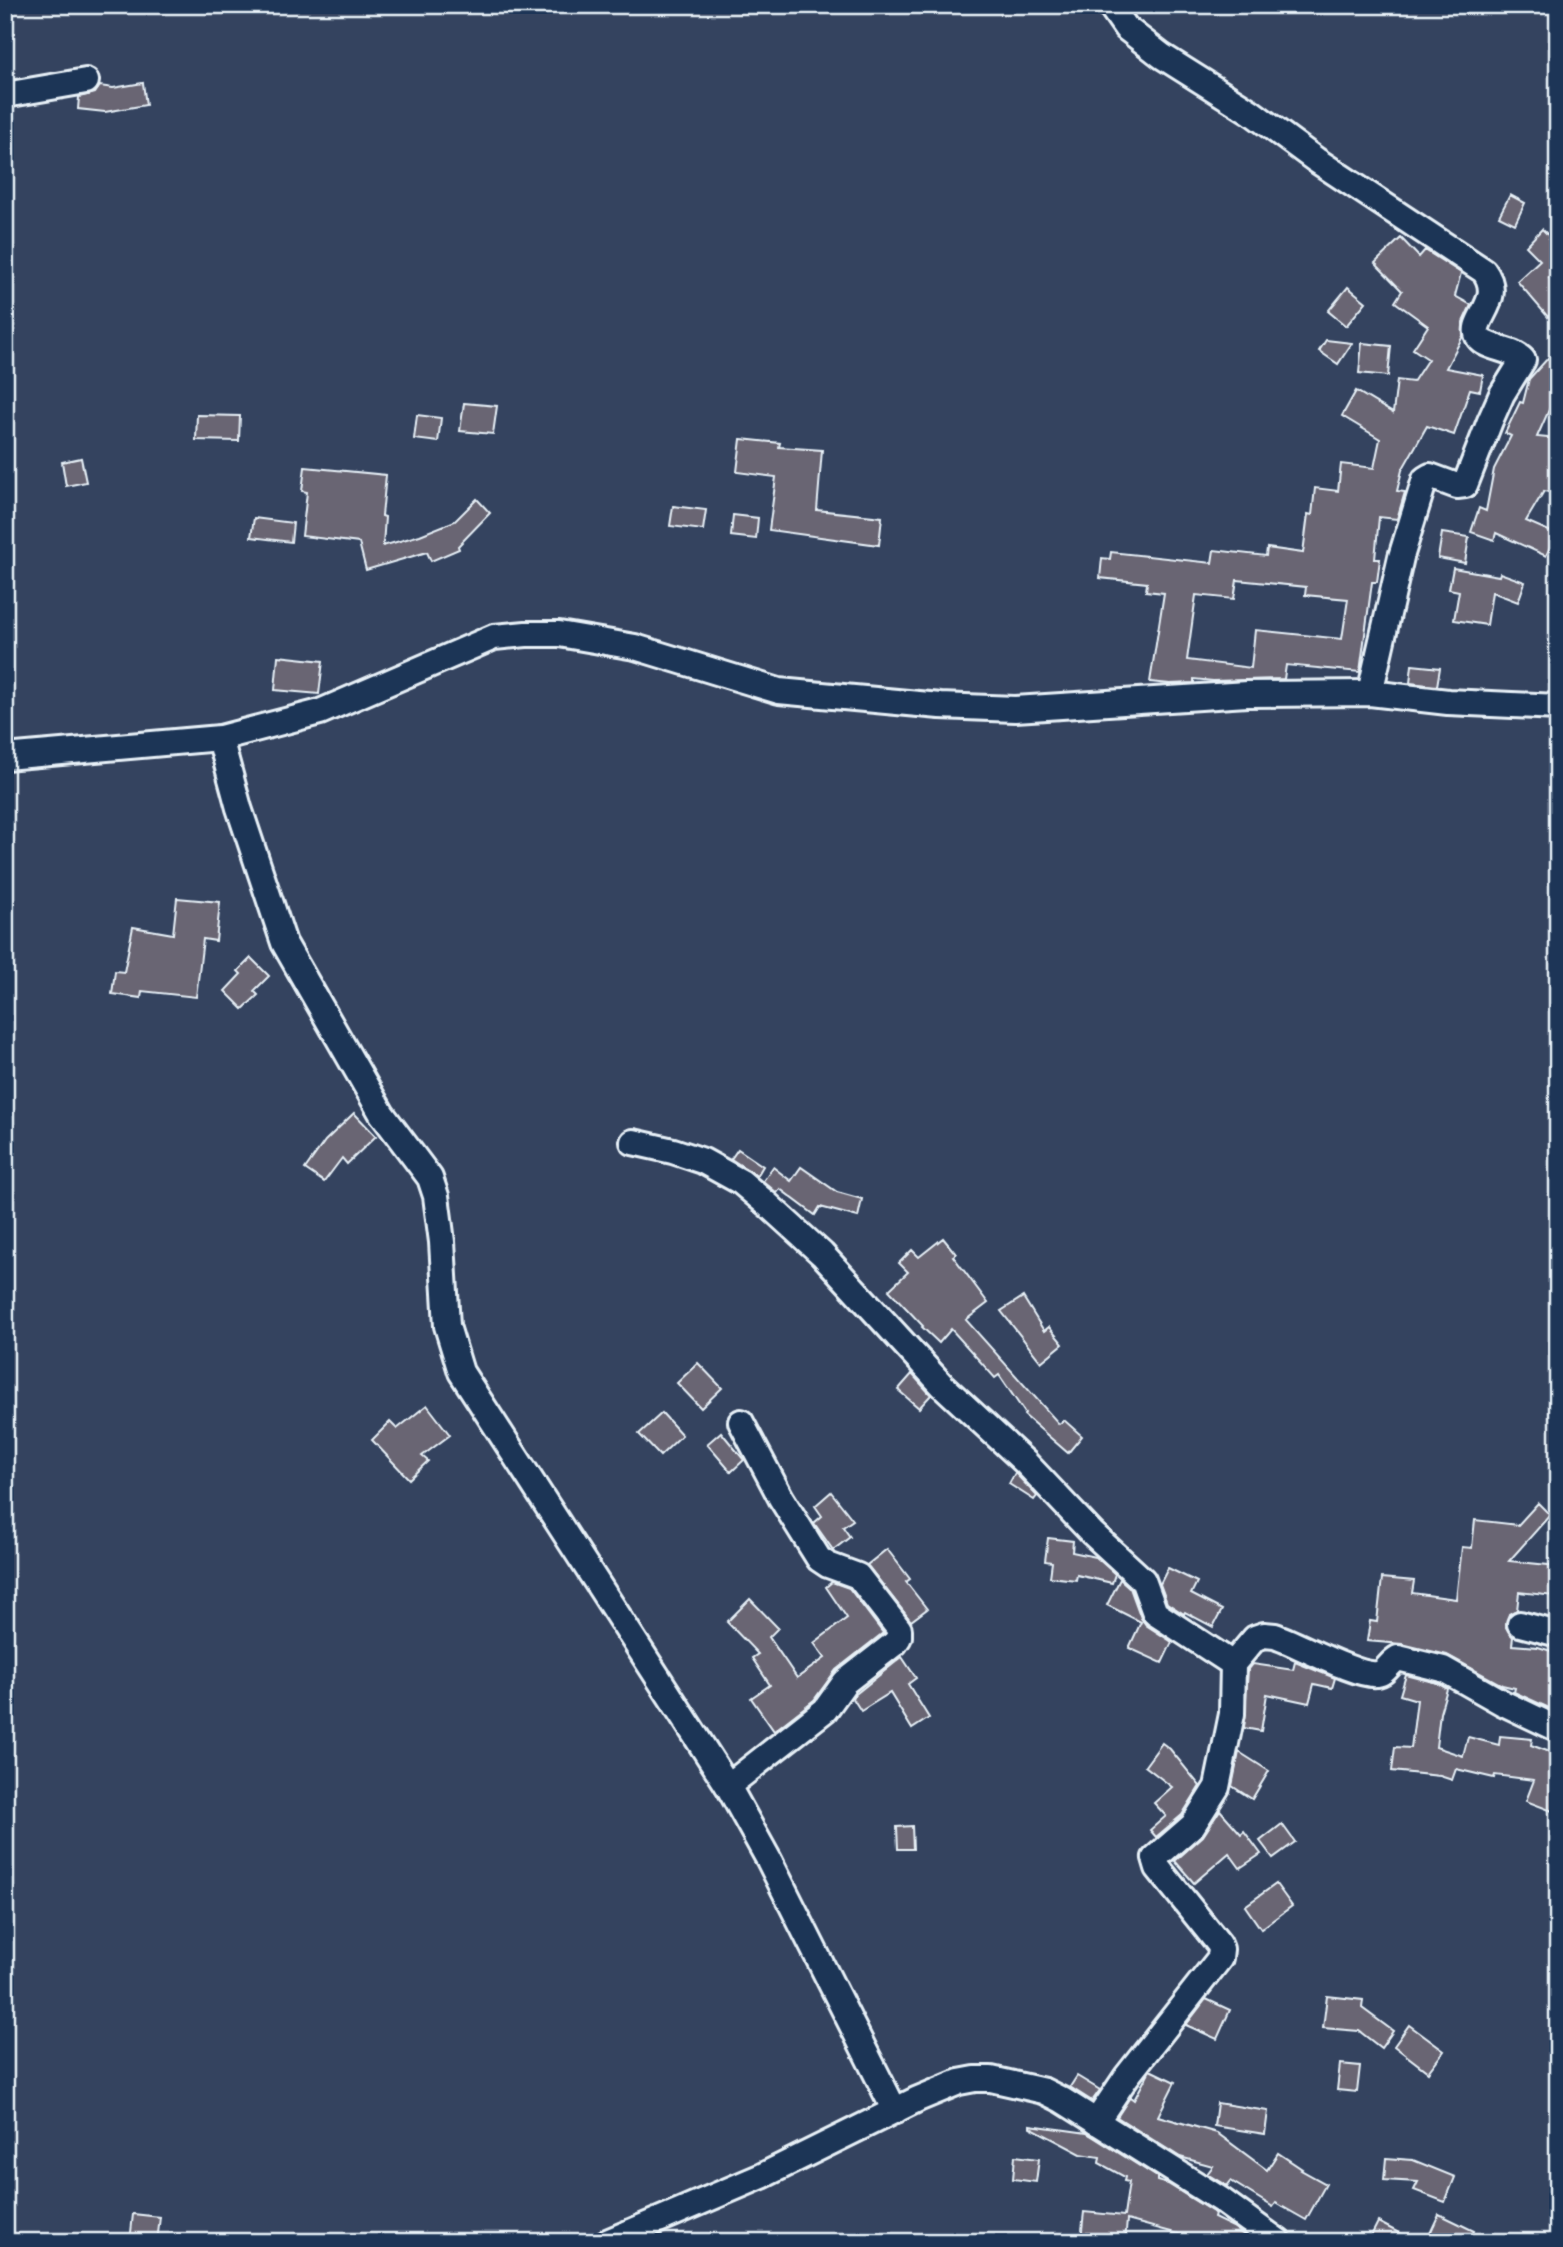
<svg xmlns="http://www.w3.org/2000/svg" width="1563" height="2247" viewBox="0 0 1563 2247" font-family="'Indie Flower',sans-serif">
<rect width="100%" height="100%" fill="#34435f"/>
<filter id="ink" filterUnits="userSpaceOnUse"><feTurbulence type="fractalNoise" baseFrequency=".0143" numOctaves="2"/><feDisplacementMap in="SourceGraphic" scale="14" xChannelSelector="R" yChannelSelector="G"/><feConvolveMatrix kernelMatrix="1 2 1 2 8 2 1 2 1" color-interpolation-filters="sRGB"/></filter>
<g filter="url(#ink)">
<!-- building -->
<g fill="#696573" stroke="#e8f1f8" stroke-width="2" fill-rule="evenodd">
<path d="M143,83L146,105L105,112L78,109L79,97L95,93L100,86L113,88Z"/>
<path d="M1510,195L1525,203L1515,224L1499,216Z"/>
<path d="M1542,229L1558,245V269L1549,278L1558,287V308L1548,317L1517,281L1540,260L1526,246Z"/>
<path d="M1401,238L1419,257L1425,250L1461,273L1455,296L1471,305L1463,322V336L1446,368L1483,375L1480,391L1470,389L1454,435L1427,426L1402,470L1397,491L1405,492L1397,519L1379,517L1375,559H1380L1377,582H1372L1360,672L1286,665L1284,679L1213,681L1194,679V683L1170,684L1150,682L1164,593L1146,591L1147,583L1100,578L1102,558L1110,559L1111,552L1212,563L1214,550L1266,556L1267,548L1303,553L1308,514L1312,515L1315,488L1338,491L1341,464L1374,468L1380,439L1342,416L1356,391L1393,413L1397,380L1413,382L1428,359L1413,349L1428,326L1395,302L1402,291L1375,263ZM1237,580L1306,587L1305,595L1348,599L1342,639L1255,630L1251,668L1187,660L1196,595L1234,599Z"/>
<path d="M1348,287L1366,302L1346,326L1328,311Z"/>
<path d="M1326,340L1352,343L1338,364L1319,351Z"/>
<path d="M1362,343L1391,346L1388,376L1359,373Z"/>
<path d="M1558,347V381L1553,401L1537,437L1558,439V494L1544,491L1526,521L1556,534L1546,556L1496,533L1494,540L1471,532L1479,508L1486,511L1494,469L1511,436L1505,433L1520,402L1523,403L1529,379Z"/>
<path d="M464,403L497,406L493,434L460,431Z"/>
<path d="M197,415L240,416L239,441L196,440Z"/>
<path d="M417,415L441,418L438,442L414,439Z"/>
<path d="M741,439L780,443L779,447L822,450L817,510L882,517L879,545L769,530L776,477L737,472Z"/>
<path d="M81,458L86,482L66,486L62,462Z"/>
<path d="M305,467L386,475L382,516L385,517L383,546L420,535L455,521L477,499L490,513L458,546L459,549L431,561L427,552L366,570L359,543L302,536L307,492L302,491Z"/>
<path d="M673,506L706,510L703,530L670,526Z"/>
<path d="M733,515L758,518L756,539L731,536Z"/>
<path d="M254,518L293,523L291,542L251,537Z"/>
<path d="M1442,533L1469,537L1465,563L1438,558Z"/>
<path d="M1453,568L1499,576L1500,573L1525,582L1518,602L1492,592L1487,625L1454,620L1459,591L1449,589Z"/>
<path d="M278,656L323,661L319,694L275,690Z"/>
<path d="M1412,665L1440,668L1437,686L1410,683Z"/>
<path d="M177,898L220,902L216,941L203,939L196,997L142,991L141,998L112,994L115,971L124,972L133,927L173,934Z"/>
<path d="M251,958L269,976L254,991L258,995L243,1009L225,991L241,974L238,971Z"/>
<path d="M354,1113L376,1136L347,1164L342,1158L324,1182L305,1169L325,1141Z"/>
<path d="M738,1149L763,1166L757,1176L731,1159Z"/>
<path d="M773,1167L791,1181L801,1167L837,1192L862,1199L858,1217L820,1207L815,1215L780,1189L777,1193L763,1181Z"/>
<path d="M943,1238L956,1254L953,1256L988,1303L966,1320L1059,1424L1064,1420L1082,1436L1068,1453L1024,1415L1025,1413L999,1375L995,1378L951,1329L939,1343L922,1327L923,1326L889,1290L908,1272L899,1263L912,1250L919,1257Z"/>
<path d="M1023,1297L1044,1331L1049,1327L1063,1344L1041,1362L1001,1311Z"/>
<path d="M698,1363L722,1388L701,1408L677,1383Z"/>
<path d="M912,1374L931,1395L919,1408L898,1390Z"/>
<path d="M427,1405L450,1435L422,1456L428,1461L409,1479L372,1440L390,1422L397,1429Z"/>
<path d="M662,1413L682,1435L660,1456L639,1434Z"/>
<path d="M721,1432L744,1460L731,1472L707,1444Z"/>
<path d="M1015,1473L1037,1496L1034,1500L1009,1484Z"/>
<path d="M831,1492L853,1520L843,1527L850,1537L833,1550L814,1523L822,1516L815,1506Z"/>
<path d="M1538,1503L1550,1515L1509,1561L1558,1566L1554,1596L1519,1592L1517,1610L1509,1614L1506,1627L1513,1637L1512,1645L1538,1647L1558,1653V1712L1514,1692L1515,1688L1502,1685L1447,1655L1402,1644L1367,1641L1370,1621L1377,1622L1382,1578L1414,1581L1412,1593L1456,1599L1462,1547L1472,1548L1475,1520L1518,1525Z"/>
<path d="M1048,1538L1073,1541L1072,1552L1096,1557L1115,1574L1112,1583L1077,1575L1076,1580L1050,1577L1052,1562L1045,1561Z"/>
<path d="M887,1549L910,1579L906,1582L927,1609L911,1621L867,1565Z"/>
<path d="M1168,1568L1197,1582L1191,1594L1222,1610L1213,1627L1185,1612L1184,1614L1167,1603L1160,1584Z"/>
<path d="M1120,1579L1130,1588L1141,1618L1146,1625L1172,1642L1162,1663L1129,1648L1141,1622L1107,1605Z"/>
<path d="M832,1582L849,1588L883,1633L836,1670L814,1700L774,1731L751,1698L770,1685L752,1658L758,1654L727,1622L750,1599L778,1628L769,1637L797,1678L825,1658L814,1643L847,1618L826,1587Z"/>
<path d="M902,1657L916,1678L908,1684L929,1718L912,1729L890,1693L861,1711L852,1697Z"/>
<path d="M1295,1662L1335,1678L1332,1688L1314,1684L1309,1703L1267,1694L1261,1731L1244,1728L1248,1670L1253,1664L1293,1670Z"/>
<path d="M1406,1675L1437,1683L1447,1689L1440,1713L1436,1747L1463,1756L1468,1737L1499,1745L1500,1736L1532,1739L1531,1745L1558,1755V1774L1553,1786L1558,1788V1795L1552,1811L1526,1801L1534,1780L1495,1775L1494,1778L1456,1769L1452,1780L1440,1776L1392,1771L1395,1747L1411,1748L1417,1700L1400,1695Z"/>
<path d="M1162,1743L1170,1749L1200,1786L1182,1815L1156,1837L1150,1830L1166,1816L1154,1803L1172,1787L1145,1766Z"/>
<path d="M1239,1752L1269,1771L1252,1799L1232,1786Z"/>
<path d="M1220,1810L1241,1834L1244,1831L1261,1854L1240,1868L1229,1853L1194,1883L1175,1861L1203,1836Z"/>
<path d="M1282,1824L1295,1842L1273,1858L1260,1841Z"/>
<path d="M912,1826L913,1849H898L897,1827Z"/>
<path d="M1276,1884L1292,1906L1261,1929L1245,1906Z"/>
<path d="M1327,1996L1363,2000L1362,2008L1393,2031L1381,2048L1359,2031L1323,2028Z"/>
<path d="M1206,1999L1230,2010L1217,2039L1186,2025Z"/>
<path d="M1409,2025L1444,2051L1428,2072L1394,2046Z"/>
<path d="M1340,2064L1360,2066L1357,2092L1337,2090Z"/>
<path d="M1150,2070L1175,2082L1158,2116L1217,2133L1267,2170L1278,2153L1302,2169L1301,2170L1326,2184L1306,2220L1276,2203L1273,2207L1231,2181L1227,2186L1207,2174L1213,2166L1180,2157L1117,2117L1130,2097L1134,2100Z"/>
<path d="M1077,2076L1100,2090L1092,2101L1070,2087Z"/>
<path d="M1217,2103L1268,2111L1265,2134L1214,2126Z"/>
<path d="M1030,2125L1087,2133L1157,2177V2181L1168,2184L1213,2212L1215,2214L1214,2218L1233,2227L1253,2242H1185L1186,2236L1127,2220L1125,2242L1081,2239L1084,2212L1124,2216L1129,2182L1124,2181L1125,2177L1099,2163L1100,2157L1081,2154L1030,2127Z"/>
<path d="M1015,2156L1039,2159L1036,2182L1013,2179Z"/>
<path d="M1386,2158L1413,2160L1455,2177L1445,2202L1414,2190L1418,2182L1384,2180Z"/>
<path d="M133,2214L160,2217L157,2242H130Z"/>
<path d="M1439,2214L1474,2231L1469,2242H1426Z"/>
<path d="M1378,2222L1416,2242H1368Z"/>
</g>
<g fill="none" stroke-linecap="round" stroke-linejoin="round">
<!-- minor casing -->
<g stroke="#e8f1f8" stroke-width="30">
<g id="minor">
<path d="M1110,5L1126,28L1162,56L1251,112L1316,160L1484,271C1506,301 1467,321 1479,338C1487,349 1512,348 1523,360L1502,394L1490,421L1465,485L1457,486L1430,476L1425,479L1401,557L1370,693"/>
<path d="M5,95L86,81"/>
<path d="M220,738L239,808L284,943L382,1114L430,1178L436,1196L442,1242L447,1326L461,1372L728,1786L769,1860L895,2111"/>
<path d="M5,757L220,738L320,712L494,637L526,634H559L635,647L779,691L940,706L1015,709L1247,694L1370,693L1448,702L1558,707"/>
<path d="M633,1142L673,1151L703,1161L741,1182L767,1204L822,1254L942,1385L1026,1463L1092,1533L1143,1580L1155,1613L1233,1664"/>
<path d="M1520,1624L1558,1634"/>
<path d="M728,1786L825,1710L845,1682L895,1643L899,1637V1629L858,1576L828,1565L819,1559L781,1498L741,1422"/>
<path d="M1096,2122L1127,2076L1220,1958L1221,1949L1219,1944L1158,1868L1155,1858L1193,1825L1217,1787L1232,1714L1233,1664L1255,1638L1264,1635L1275,1636C1298,1644 1357,1677 1377,1674C1386,1673 1390,1662 1398,1658L1443,1669L1503,1703L1558,1729"/>
<path d="M607,2242L762,2176L918,2099L959,2082L975,2079H991L1044,2091L1062,2100L1221,2200L1279,2242"/>
</g>
</g>
<!-- minor -->
<use href="#minor" stroke="#1d3557" stroke-width="24"/>
</g>
</g>
<!-- margin -->
<rect width="1563" height="2247" fill="none" stroke="#1d3557" stroke-width="28"/>
<rect x="14" y="14" width="1535" height="2219" fill="none" stroke="#e8f1f8" stroke-width="2.5" filter="url(#ink)"/>
</svg>
